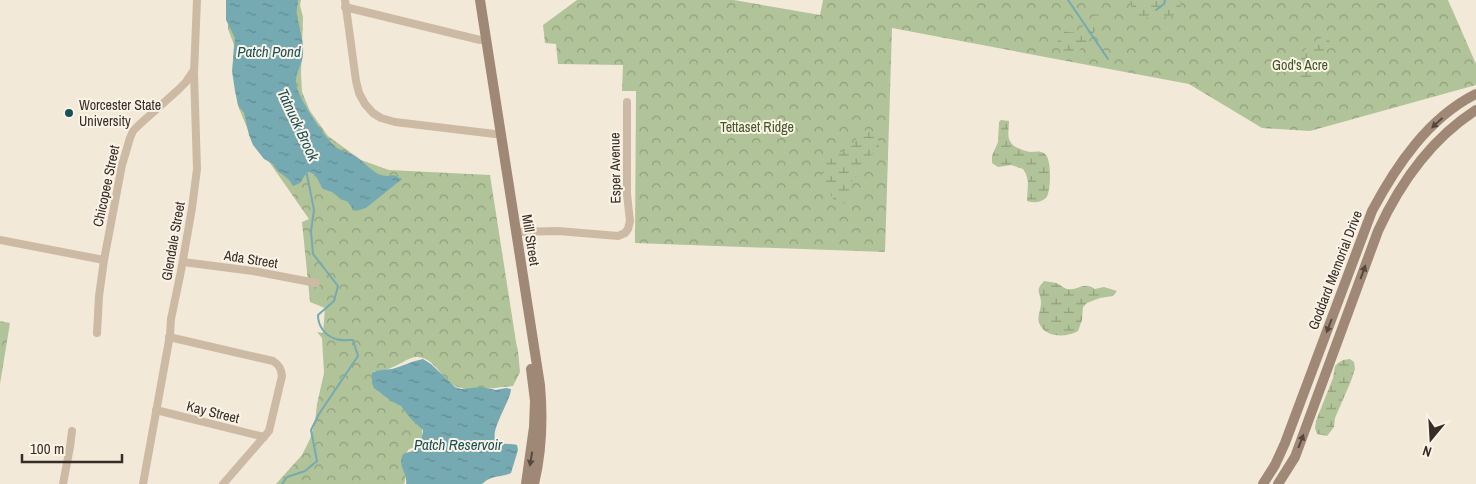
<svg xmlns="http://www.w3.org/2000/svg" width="1476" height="484" viewBox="0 0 1476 484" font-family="'Archivo Narrow',sans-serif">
<defs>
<pattern id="forest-crowns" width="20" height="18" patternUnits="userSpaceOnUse" patternTransform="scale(1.25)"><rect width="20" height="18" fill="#b1c398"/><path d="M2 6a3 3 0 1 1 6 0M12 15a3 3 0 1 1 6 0" fill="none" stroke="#919f7c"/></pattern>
<pattern id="wetland-marsh" width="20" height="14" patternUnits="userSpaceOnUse" patternTransform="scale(1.25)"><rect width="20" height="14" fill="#b1c398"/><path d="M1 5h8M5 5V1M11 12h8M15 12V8" fill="none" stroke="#919f7c"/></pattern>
<pattern id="water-ripples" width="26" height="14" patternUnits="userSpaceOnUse" patternTransform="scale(1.25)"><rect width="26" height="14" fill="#76aab2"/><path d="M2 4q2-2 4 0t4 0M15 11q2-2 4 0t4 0" fill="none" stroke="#628b91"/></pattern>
</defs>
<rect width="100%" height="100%" fill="#f3e9d9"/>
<!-- forest -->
<g fill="url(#forest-crowns)">
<path d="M228,0H301L300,5L303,17L301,73L302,92L310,111L328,136L361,160L389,170L490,175L516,342L518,351L520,372L513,386C496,387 470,393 455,386C441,379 435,358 418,357C410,356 401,364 393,367C387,370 381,371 374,371L372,377L379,392L399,404L422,426V436L416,447L409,449C401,459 409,472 404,484H276L302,455L310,439L315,422L317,404L324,373L322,338L317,332L323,333L325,308L310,302L302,222L309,219L256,143L253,142L238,106L233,60L234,45L228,29Z"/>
<path d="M577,0H734L820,15L823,0H1448L1476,64V85L1310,131L1262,128L1189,84L892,28L885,252L635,243L636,91H622L623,65L558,64L556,44L545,43L543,25Z"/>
<path d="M0,321L10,323L0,384Z"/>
</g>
<!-- wetland -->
<g fill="url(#wetland-marsh)">
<path d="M1130,0H1181C1181,6 1181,11 1177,16L1160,17L1154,16L1140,19L1137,18L1132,10Z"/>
<path d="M1100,13L1102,15V19L1090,39L1081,48L1076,55L1069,58L1063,56C1057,47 1056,39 1061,29C1079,41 1085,19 1100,13Z"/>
<path d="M1324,36L1330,37L1329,47L1318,65L1312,81C1305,84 1301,85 1295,80C1294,76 1293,72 1293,68C1294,55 1314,42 1324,36Z"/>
<path d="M1001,120L1009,121C1009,127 1007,136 1010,141C1012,147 1024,151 1030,152C1035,152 1040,150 1045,154C1052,159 1051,193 1046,198C1040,203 1033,203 1027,201L1028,182L1026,174L1023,169L1011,165L998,167L992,163V156L998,142L999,122Z"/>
<path d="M861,130C871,130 880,136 879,147L870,156L867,163L850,184C848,190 850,195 849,201C834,210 833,196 827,188C826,185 824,183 822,181C821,162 828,158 843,151C847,149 851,147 854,144C857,139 856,134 861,130Z"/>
<path d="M1044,281C1048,282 1053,282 1056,283C1060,284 1063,288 1067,289C1079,291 1083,281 1095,289L1104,287L1117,291L1113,296L1100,298L1087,303L1083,307L1082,320L1078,331C1066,338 1045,338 1039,323C1037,317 1041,309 1041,303C1041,291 1034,292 1044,281Z"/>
<path d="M1350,359L1354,362L1355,369L1351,381L1335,418L1334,427L1327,436L1317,434L1315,428L1316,421L1333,378L1335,366L1338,363L1343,360Z"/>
</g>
<!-- water -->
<g fill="url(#water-ripples)">
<path d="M226,0H298C298,5 296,10 297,15C299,28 304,41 303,53C303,64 295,73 296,83C297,97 326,140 337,148C343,152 352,153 358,158C369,166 378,180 394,175L402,179L366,208L355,211L353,209L347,201L342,200L332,192L323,189C318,182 317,172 307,172L300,183L293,186C287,174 278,175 273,164L264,159L253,145L249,135L244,113L238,105L235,91L232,71L235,38L226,20Z"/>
<path d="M423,359L431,364L455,387L461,389L481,387L496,390L506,388L511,389C511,401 487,434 497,442C501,445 511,443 517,445L518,450L511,473C500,478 493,474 482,484H406C408,474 398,466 402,457C404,452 408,453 412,451C417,447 423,437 423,430L411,419L401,406L391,401L374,388L372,383V373C378,369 385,370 392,369C403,366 412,361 423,359Z"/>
</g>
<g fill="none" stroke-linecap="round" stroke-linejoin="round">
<!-- stream -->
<g stroke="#76aab2" stroke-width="2">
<path d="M1068,0L1108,59"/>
<path d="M1156,10L1164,4L1165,0"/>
<path d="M282,484L287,477L305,471L317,461L311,430L319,414L358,356L353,340C348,340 341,341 336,339C325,336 318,326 318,315L334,301L338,286L313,254L311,231L314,210L306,170"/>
</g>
<!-- minor -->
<g stroke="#ccbaa4" stroke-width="8">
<path d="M345,0L356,81L359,93L365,104L373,113L381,118L395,122L495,134"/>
<path d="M345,7L480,40"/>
<path d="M516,232L558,231L618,236L625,233L628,229L630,221L627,194V102"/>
<path d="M0,240L104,260"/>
<path d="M183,262L253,271L316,283"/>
<path d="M97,333L99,296L104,260L122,165L130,138L133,131L140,124L178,90L186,82L194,70"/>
<path d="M169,337L273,361C279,365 281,368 282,376L269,431L223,484"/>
<path d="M156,410L264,437"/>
<path d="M63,484L70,447L72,431"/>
<path d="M143,484L170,335L171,319L181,271L192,208L197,169L194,73L197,0"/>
</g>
<!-- secondary -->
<g stroke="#a08876" stroke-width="10">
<path d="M480,0L540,385C543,419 542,451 534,484"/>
<path d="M526,484L534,427L535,401L531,369"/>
<path d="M1263,484L1275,465L1285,443L1372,211C1396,166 1428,118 1476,94"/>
<path d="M1278,484L1295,457L1378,231C1400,183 1431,139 1476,110"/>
</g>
</g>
<!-- one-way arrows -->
<defs><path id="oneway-solid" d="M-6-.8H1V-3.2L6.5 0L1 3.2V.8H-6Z" transform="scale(1.25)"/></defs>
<g fill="#56483e">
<use href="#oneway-solid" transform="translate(1437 123) rotate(137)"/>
<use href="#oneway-solid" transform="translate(1363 272) rotate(-70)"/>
<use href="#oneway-solid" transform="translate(1329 326) rotate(111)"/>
<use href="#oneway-solid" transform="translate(1301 441) rotate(-69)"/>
<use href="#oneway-solid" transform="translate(531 459) rotate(99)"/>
</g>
<!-- markers -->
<circle fill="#19515b" stroke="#faf3e6" stroke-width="2" cx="69" cy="113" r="5"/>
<g text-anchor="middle" stroke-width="4" stroke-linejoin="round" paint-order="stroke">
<!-- park labels -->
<g font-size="14" fill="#425728" stroke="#faf3e6">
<text x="1300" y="70">God's Acre</text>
<text x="757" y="132">Tettaset Ridge</text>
</g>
<!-- poi labels -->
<g font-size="14" fill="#372d26" stroke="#faf3e6" text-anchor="start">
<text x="79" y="110">Worcester State<tspan x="79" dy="16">University</tspan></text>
</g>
<!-- street labels -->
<g font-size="14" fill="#372d26" stroke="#faf3e6">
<text transform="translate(615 168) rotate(-91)" y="5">Esper Avenue</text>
<text transform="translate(106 186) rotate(-78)" y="5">Chicopee Street</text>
<text transform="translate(531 240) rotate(81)" y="5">Mill Street</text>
<text transform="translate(173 241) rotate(-80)" y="5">Glendale Street</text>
<text transform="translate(251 259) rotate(9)" y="5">Ada Street</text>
<text transform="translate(1335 270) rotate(-69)" y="5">Goddard Memorial Drive</text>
<text transform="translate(213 412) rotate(14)" y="5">Kay Street</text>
</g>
<!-- water labels -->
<g font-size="15" font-style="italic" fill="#19515b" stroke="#faf3e6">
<text x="269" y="57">Patch Pond</text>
<text transform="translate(298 125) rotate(65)" y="5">Tatnuck Brook</text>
<text x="458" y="450">Patch Reservoir</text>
</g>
</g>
<!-- north arrow -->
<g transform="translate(1431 439) rotate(198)" stroke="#faf3e6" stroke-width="4" paint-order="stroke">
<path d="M0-4L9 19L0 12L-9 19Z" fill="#372d26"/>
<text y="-8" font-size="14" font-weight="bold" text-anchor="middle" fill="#372d26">N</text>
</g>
<!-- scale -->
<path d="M22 454v8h100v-8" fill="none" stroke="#372d26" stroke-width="2.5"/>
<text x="30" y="454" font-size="15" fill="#372d26" stroke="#faf3e6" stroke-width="4" paint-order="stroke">100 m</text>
</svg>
